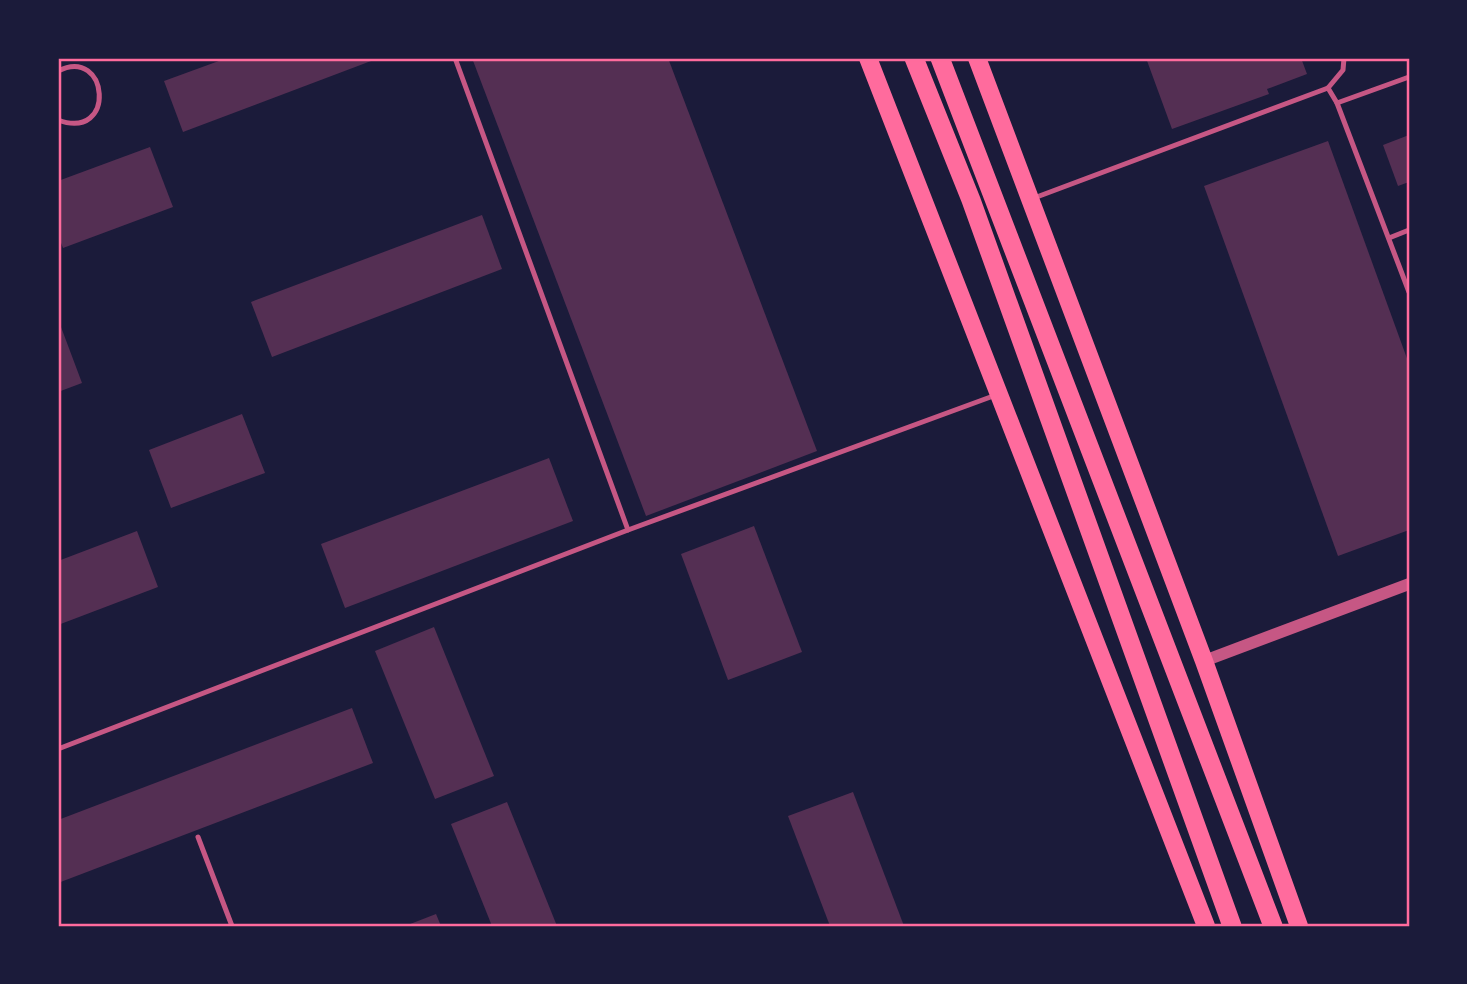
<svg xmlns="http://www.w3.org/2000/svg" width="1467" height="984" viewBox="0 0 1467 984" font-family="Lato,sans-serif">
<rect width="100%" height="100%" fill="#1b1b3a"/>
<!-- building -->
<g fill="#542f53">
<path d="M227,58H379L183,132L164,81Z"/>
<path d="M472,58H668L817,451L646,516Z"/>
<path d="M1146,58H1301L1307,74L1267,89L1269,94L1172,129Z"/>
<path d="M1409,135V182L1398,186L1383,145Z"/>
<path d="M1328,141L1409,364V530L1338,556L1204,186Z"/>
<path d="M150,147L173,207L63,248L58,235V181Z"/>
<path d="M482,215L502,269L272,357L251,302Z"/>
<path d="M61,327L82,383L58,392V328Z"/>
<path d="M242,414L265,473L171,508L149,450Z"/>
<path d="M549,458L573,521L345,608L321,544Z"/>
<path d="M754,526L802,652L728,680L681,554Z"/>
<path d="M137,531L158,587L58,625V561Z"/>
<path d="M434,627L494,776L435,799L375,651Z"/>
<path d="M352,708L373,763L58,883V820Z"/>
<path d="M853,792L904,926H830L788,816Z"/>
<path d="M507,802L557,926H492L451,824Z"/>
<path d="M436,914L441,926H405Z"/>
</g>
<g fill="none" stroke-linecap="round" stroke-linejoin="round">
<!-- service -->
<g stroke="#c65784" stroke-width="5">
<path d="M455,58L628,530"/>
<path d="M58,71C109,45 117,142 58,120"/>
<path d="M1328,88L1337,103L1409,77"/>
<path d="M1337,103L1409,292"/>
<path d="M1034,198L1328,88L1343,70L1344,58"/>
<path d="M1389,238L1409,230"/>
<path d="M58,749L628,530L996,395"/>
<path d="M198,837L232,926"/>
</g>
<!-- tertiary -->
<path stroke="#c65784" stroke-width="12" d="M1204,661L1409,584"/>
<!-- primary -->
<g stroke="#ff6b9d" stroke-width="18">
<path d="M868,58L1206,926"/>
<path d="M977,58L1204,661L1299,926"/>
</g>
<!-- trunk -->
<g stroke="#ff6b9d" stroke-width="19">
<path d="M914,58L971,200L1232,926"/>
<path d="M940,58L1273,926"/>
</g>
</g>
<!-- border -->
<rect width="1467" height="984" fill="none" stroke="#1b1b3a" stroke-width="119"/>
<rect x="60" y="60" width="1348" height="865" fill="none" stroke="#ff6b9d" stroke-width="2.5"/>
</svg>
